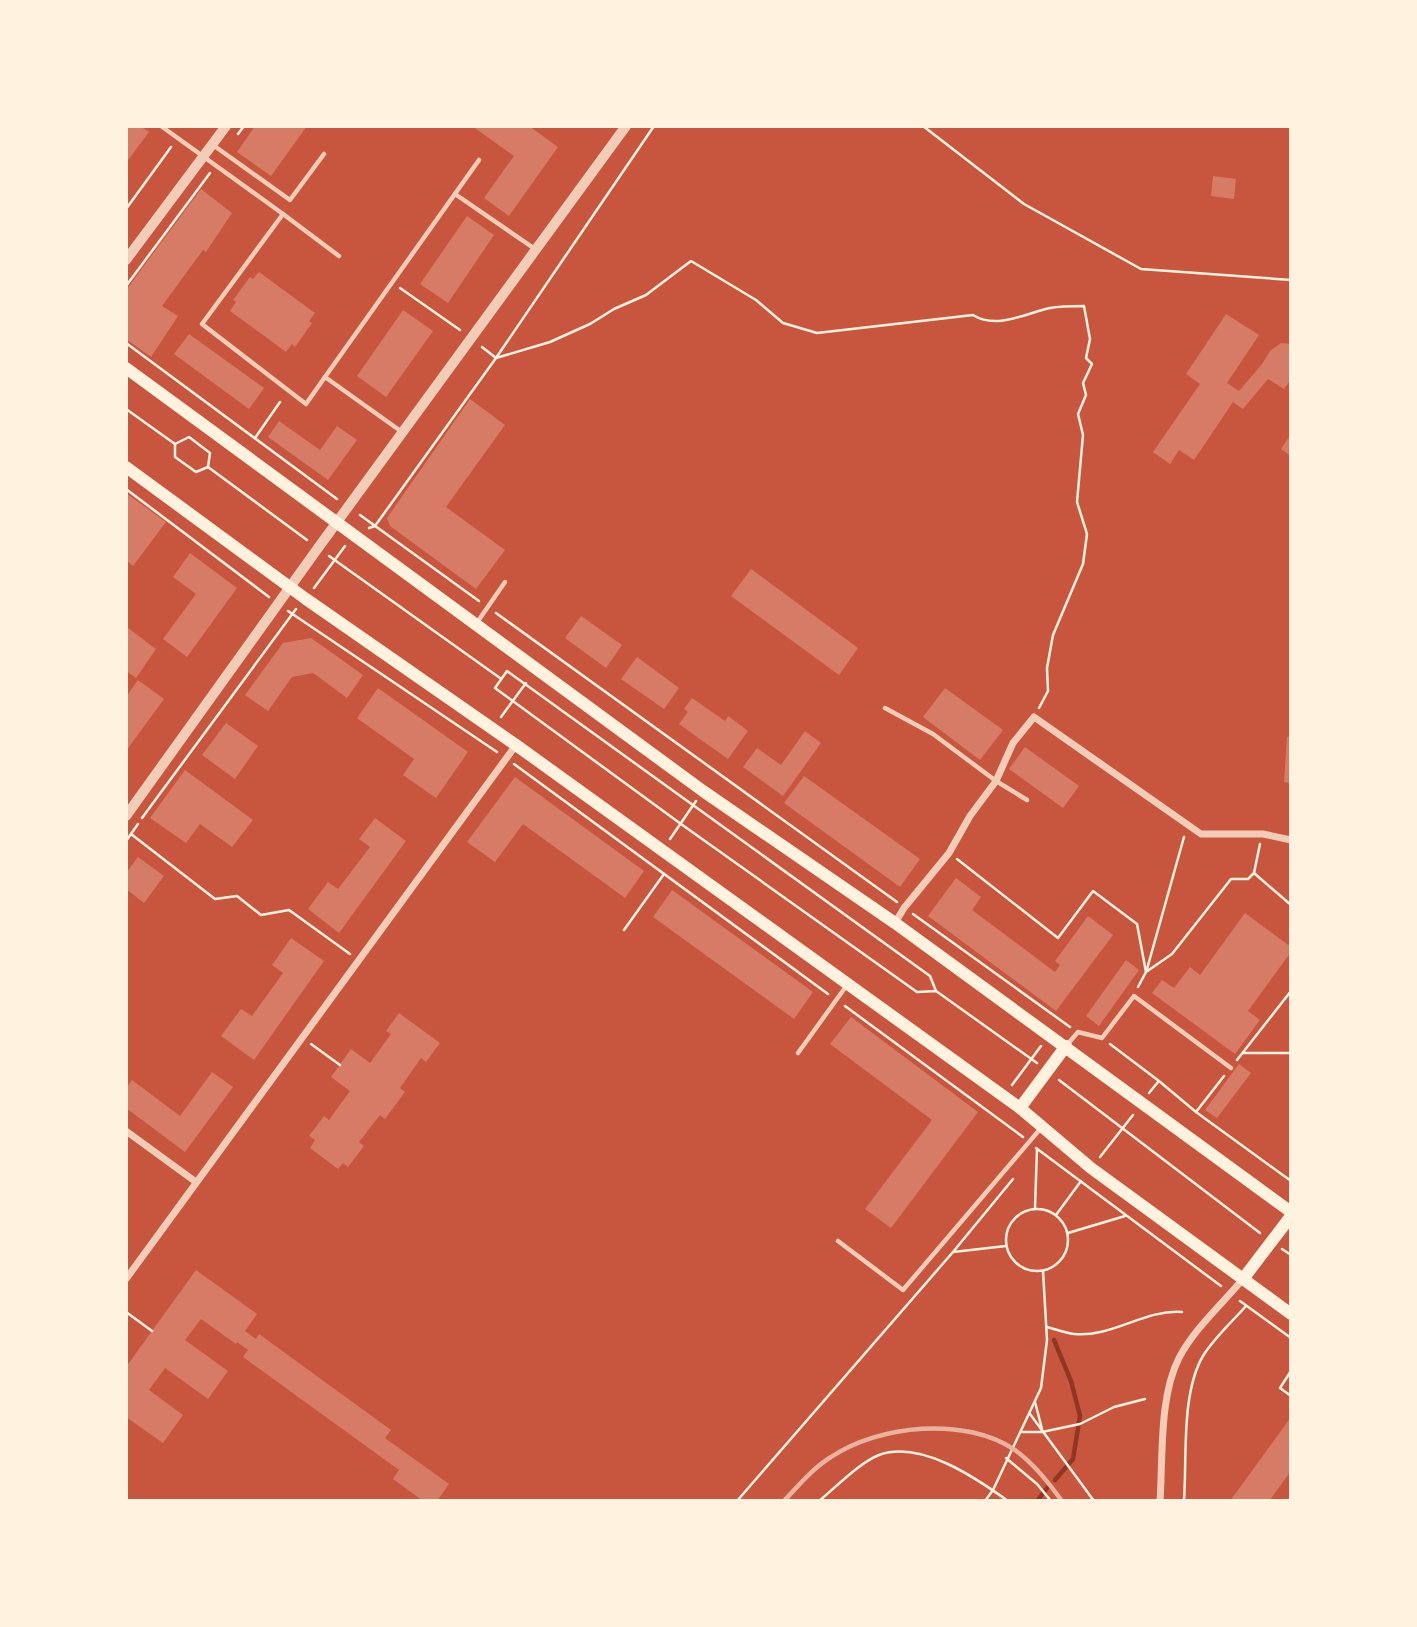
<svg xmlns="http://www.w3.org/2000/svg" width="1417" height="1627" viewBox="0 0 1417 1627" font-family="'Sofia Sans Condensed',sans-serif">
<rect width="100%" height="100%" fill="#c8553d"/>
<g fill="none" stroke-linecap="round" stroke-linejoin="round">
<!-- stream -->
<g stroke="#8f3625" stroke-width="4.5">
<path d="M1054,1340L1071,1381L1080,1416L1073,1459L1055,1480"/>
<path d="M1037,1501L1047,1488"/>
</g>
</g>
<!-- building -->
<g fill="#d67c66">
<path d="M126,126H140L149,132L126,163Z"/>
<path d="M255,126H307L271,176L237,152Z"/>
<path d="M472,126H529L558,147L509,216L484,198L514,156Z"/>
<path d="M1213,176L1236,179L1234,199L1211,196Z"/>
<path d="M201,189L232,213L206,252L203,250L162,306L178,316L151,357L126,339V290Z"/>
<path d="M467,216L494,235L448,303L420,284Z"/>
<path d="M259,272L315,313L309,321L312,323L295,347L292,344L286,352L230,311L236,302L233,300L250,277L253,279Z"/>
<path d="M403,310L433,331L386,397L357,376Z"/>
<path d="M1226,314L1259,335L1227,383L1239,391L1262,364L1270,351L1281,343L1291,344V379L1284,389L1268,379L1243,409L1233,402L1194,460L1179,450L1170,464L1153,452L1200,384L1186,374Z"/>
<path d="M189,334L264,388L249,409L174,354Z"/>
<path d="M470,399L505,425L446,507L505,550L476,589L390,526L387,518Z"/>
<path d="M279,421L320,450L337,426L357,440L328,480L268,437Z"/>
<path d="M1291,434V456L1281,449Z"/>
<path d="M126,493L166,522L133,566L126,560Z"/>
<path d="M190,553L237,588L187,657L163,639L196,594L173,577Z"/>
<path d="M751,569L858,648L839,675L731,596Z"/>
<path d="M581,616L622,645L606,668L565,638Z"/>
<path d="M128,628L156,649L136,678L126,671Z"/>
<path d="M311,638L363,675L347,698L313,673L292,677L268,711L245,695L283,643Z"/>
<path d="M637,657L679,688L664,709L621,679Z"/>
<path d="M138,680L164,699L126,751V697Z"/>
<path d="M378,688L468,752L436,798L403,775L414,759L357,718Z"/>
<path d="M945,688L1003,730L980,760L923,717Z"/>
<path d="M692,698L725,721L728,716L748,731L728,759L679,724L688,712L684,709Z"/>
<path d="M226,723L258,746L235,779L202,755Z"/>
<path d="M805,731L821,743L783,796L743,767L757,748L781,765Z"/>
<path d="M1287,737H1291V783L1284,782Z"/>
<path d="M1025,747L1079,786L1063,808L1009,769Z"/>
<path d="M185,770L253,820L232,847L200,824L186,843L150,818Z"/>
<path d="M804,776L920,859L900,887L784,803Z"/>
<path d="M515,777L644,871L625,898L523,824L495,862L467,842Z"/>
<path d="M375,818L406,841L339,933L308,909L328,882L338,889L370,847L359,839Z"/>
<path d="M138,857L164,876L144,903L126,889V873Z"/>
<path d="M956,878L981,897L972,910L1055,972L1060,965L1055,961L1088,916L1113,935L1056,1011L928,916Z"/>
<path d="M672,890L813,992L794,1019L653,917Z"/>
<path d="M1245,913L1291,947V952L1248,1011L1260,1020L1235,1054L1152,993L1162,980L1174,988L1190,967L1200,975Z"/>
<path d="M291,938L324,961L254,1060L221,1036L241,1009L252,1016L283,973L272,965Z"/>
<path d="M1126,960L1139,970L1099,1026L1086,1016Z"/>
<path d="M399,1013L440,1043L426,1062L421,1058L400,1088L405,1092L385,1119L380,1115L359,1142L364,1146L348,1167L343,1163L338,1169L310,1148L315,1140L309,1136L324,1116L329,1120L350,1091L331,1077L351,1049L370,1063L391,1034L386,1031Z"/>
<path d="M851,1017L978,1112L891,1228L865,1209L932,1120L830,1044Z"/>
<path d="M1239,1064L1251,1073L1217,1118L1205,1110Z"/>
<path d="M212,1072L233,1087L185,1152L126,1108V1088L132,1080L180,1116Z"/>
<path d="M196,1270L257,1314L245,1331L256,1339L259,1334L391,1430L385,1438L449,1484L437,1501H423L393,1479L399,1470L243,1357L248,1350L237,1342L236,1344L201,1319L185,1340L228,1371L208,1399L165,1368L149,1390L183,1415L163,1443L126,1417V1367Z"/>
<path d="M1291,1417V1471L1269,1501H1230Z"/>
</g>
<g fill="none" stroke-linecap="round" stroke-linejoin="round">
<!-- path -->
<g stroke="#fff3e0" stroke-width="2.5">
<path d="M923,126L1024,204L1141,269L1291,280"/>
<path d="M238,134L244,126"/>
<path d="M126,209L171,147"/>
<path d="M126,286L210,173"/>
<path d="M400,288L460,330"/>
<path d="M126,343L337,499"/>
<path d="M482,347L496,358L550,342L590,324L614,309L646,295L691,261L756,300L783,323L817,333L973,315C997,330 1026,313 1050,308C1061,306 1073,306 1084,306L1090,339L1086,358L1092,364L1083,383L1086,395L1078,414L1083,435L1077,502L1087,534L1083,564L1053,635L1047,668L1048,691L1039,708"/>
<path d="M126,409L175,444"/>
<path d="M255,438L280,402"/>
<path d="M175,444L189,437L210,453L208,467"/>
<path d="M175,444V457L196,472L208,467"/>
<path d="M208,467L307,540"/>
<path d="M126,489L269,597"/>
<path d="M360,515L479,601"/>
<path d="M369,528L375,526L496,358L654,126"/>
<path d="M329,556L500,678"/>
<path d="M314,588L345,546"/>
<path d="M288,611L497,752"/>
<path d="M496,613L897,902"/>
<path d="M501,717L526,683"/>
<path d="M514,764L828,994"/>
<path d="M142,818L296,609"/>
<path d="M131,834L215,899L237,896L261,915L289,910L350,954"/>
<path d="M670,839L696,801"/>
<path d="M126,841L138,824"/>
<path d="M957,859L1058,938L1093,891L1137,924L1146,972L1138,987"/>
<path d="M1254,873L1291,905"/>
<path d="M913,914L1070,1027"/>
<path d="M624,930L664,874"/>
<path d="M1147,969L1184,837"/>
<path d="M1146,972L1172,954L1231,879H1248L1254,873L1260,844"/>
<path d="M936,991L930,976L507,671L495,688L681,824L917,992L936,991L1037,1063"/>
<path d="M845,1006L1023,1137"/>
<path d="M311,1044L340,1065"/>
<path d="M1110,1044L1159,1081L1196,1112L1291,1181"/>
<path d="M1243,1053H1291"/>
<path d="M1237,1060L1291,991"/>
<path d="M1059,1080L1260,1233"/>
<path d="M1012,1085L1041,1046"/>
<path d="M1149,1093L1158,1082"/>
<path d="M1196,1112L1224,1076"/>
<path d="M1036,1148L1221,1286"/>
<path d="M1100,1157L1133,1115"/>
<path d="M1035,1208L1037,1149"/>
<circle cx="1037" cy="1240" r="31"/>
<path d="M1056,1215L1081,1181"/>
<path d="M1068,1233L1125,1216"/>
<path d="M1282,1249L1291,1255"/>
<path d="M953,1252L1013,1179"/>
<path d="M1240,1301L1291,1338"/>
<path d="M126,1312L152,1331"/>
<path d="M1047,1327C1055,1329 1065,1333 1074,1334C1111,1338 1145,1309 1182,1312"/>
<path d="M1291,1371L1280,1388L1291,1396"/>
<path d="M1035,1402L1042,1429"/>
<path d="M1030,1414L1094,1501"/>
<path d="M1022,1432H1042L1080,1424L1114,1407L1145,1399"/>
<path d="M1006,1458L1037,1484L1051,1501"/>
<path d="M737,1501L953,1252L1006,1246"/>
<path d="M819,1501C836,1487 859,1463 879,1455C921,1440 976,1478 1008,1501"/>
<path d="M985,1501L993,1490L1041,1388L1047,1340L1043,1271"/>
<path d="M1184,1501C1187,1458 1181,1393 1203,1356C1214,1338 1232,1322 1246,1306"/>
</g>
<!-- service -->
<g stroke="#f1ccb7" stroke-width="4.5">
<path d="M161,126L283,214L202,324L306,404L325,377L402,432"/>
<path d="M213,145L290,200L324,154"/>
<path d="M455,194L535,249"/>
<path d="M283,214L339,256"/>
<path d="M325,377L479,160"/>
<path d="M476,624L505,582"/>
<path d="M885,708L933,734L996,781L1027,800"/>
<path d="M1066,1046L1078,1032L1102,1038L1134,996L1231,1068"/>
<path d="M798,1053L847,985"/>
<path d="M838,1241L903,1290L1041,1128"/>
</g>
<!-- minor -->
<g stroke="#f1ccb7" stroke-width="7">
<path d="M895,923L904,908L949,853L970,816L996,781L1013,743L1034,717L1201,834H1263L1291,840"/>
<path d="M126,1131L196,1182"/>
<path d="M126,1279L516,745"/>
<path d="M1160,1501C1163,1457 1159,1397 1179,1358C1194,1329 1222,1304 1243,1279"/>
</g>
<!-- tertiary -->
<g stroke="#f1ccb7" stroke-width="10">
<path d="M126,260L226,126"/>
<path d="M126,816L318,548L626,126"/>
</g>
<!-- secondary -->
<g stroke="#fff3e0" stroke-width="12">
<path d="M126,368L703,791L895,923L1291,1212"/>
<path d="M126,467L306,599L516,745L1020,1108L1091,1168L1291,1314"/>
<path d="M1020,1108L1066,1046"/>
<path d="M1243,1279L1291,1216"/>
</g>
<!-- rail -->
<path stroke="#e9b49f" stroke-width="4.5" d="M784,1501C799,1485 813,1468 831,1457C879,1425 965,1416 1015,1450C1034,1464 1048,1482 1062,1501"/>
</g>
<!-- border -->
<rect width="1417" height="1627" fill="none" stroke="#fff3e0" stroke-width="256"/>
</svg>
